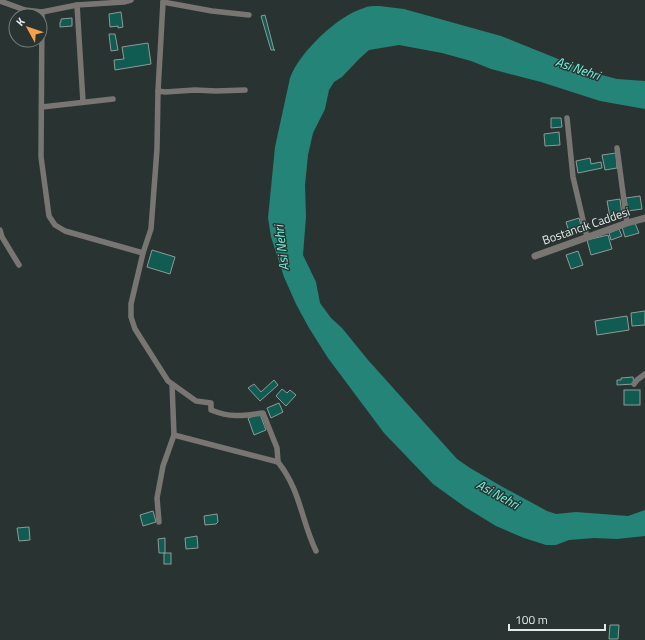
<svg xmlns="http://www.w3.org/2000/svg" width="645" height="640" viewBox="0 0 645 640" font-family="'Titillium Web',sans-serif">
<rect width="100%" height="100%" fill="#293432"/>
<!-- water -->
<path fill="#248477" d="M379,6L404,9L501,36L583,69L598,74L617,79L645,81V109L600,101L541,82L491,69L471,61L442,53L399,45L369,50L359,59L342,77L334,82L329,90L325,109L313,133L308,155L305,185L306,217L303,255L316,282L320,303L331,318L342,328L368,360L457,459L470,468L501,486L547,511L556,514L576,512L628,516L645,510V536L617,539L594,538L569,540L556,545H546L524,538L496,526L465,507L433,484L384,433L328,358L309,328L296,304L284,277L271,237L268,218L275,147L290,78C299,53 338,15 364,8C368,6 374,6 379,6Z"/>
<!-- building -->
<g fill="#105c52" stroke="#8e9a97">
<path d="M121,12L123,27L118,28V26L110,27L109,14Z"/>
<path d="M265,15L274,50H275H271L261,16Z"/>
<path d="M72,18V26L60,27V22H61V19Z"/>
<path d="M109,34H115L118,50L111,51Z"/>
<path d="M148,43L151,64L115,70L114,60L124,59L122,47Z"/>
<path d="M551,118H561L562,127L551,128Z"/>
<path d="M559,132L560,145L545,146L544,134Z"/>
<path d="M616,153L617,168L605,170L602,155Z"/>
<path d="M590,158L591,164L601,162L602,168L578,173L576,161Z"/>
<path d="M640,196L642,209L628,211L626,198Z"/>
<path d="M620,199L622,215L610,217L607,201Z"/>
<path d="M579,218L583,231L570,235L566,222Z"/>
<path d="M635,223L639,233L625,237L622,227Z"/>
<path d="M619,229L622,236L611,240L609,233Z"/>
<path d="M608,235L612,249L591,255L587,240Z"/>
<path d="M152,250L175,257L170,274L147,267Z"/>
<path d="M578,251L583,265L571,269L566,255Z"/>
<path d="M645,311V325L632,326L631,313Z"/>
<path d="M627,316L629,330L597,335L595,321Z"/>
<path d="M633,377L634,384L617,385V380H621V378Z"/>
<path d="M274,380L278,385L260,401L248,388L254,384L261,392Z"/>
<path d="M282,389L287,393L290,390L296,395L286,406L276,396Z"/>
<rect x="624" y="390" width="16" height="15"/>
<path d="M279,403L283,412L271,418L267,408Z"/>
<path d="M260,414L266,430L254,435L248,418Z"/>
<path d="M153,511L156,522L143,526L140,515Z"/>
<path d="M217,514L218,522L216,524L205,525L204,516Z"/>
<path d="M29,527L30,540L19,541L17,528Z"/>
<path d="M197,536L198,548L186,549L185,538Z"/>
<path d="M165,538V553H159L158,539Z"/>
<rect x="164" y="553" width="7" height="11"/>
<path d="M610,625H619L618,639H609Z"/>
</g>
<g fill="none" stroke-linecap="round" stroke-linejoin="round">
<!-- minor -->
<g stroke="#797572" stroke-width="5.5">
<path d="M131,0L124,2L77,5L42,12L41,157L49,216L55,225L65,231L143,253L131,304V317L135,329L168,381L196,401L211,403V410C231,418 242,416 263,413L277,448L278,462"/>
<path d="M164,0L163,2L212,11L249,15"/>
<path d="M0,1L25,10L42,12"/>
<path d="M77,5L83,102"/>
<path d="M158,91L165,92L195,90L216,91L245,90"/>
<path d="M42,107L113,99"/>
<path d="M567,118L573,177L587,237"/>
<path d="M617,148L627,223"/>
<path d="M0,230L2,237L19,265"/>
<path d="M143,253L151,229L157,149L158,91L163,2"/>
<path d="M634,384L637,380L645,374"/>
<path d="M174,435L278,462C301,491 301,520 316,551"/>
<path d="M159,522L157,498L163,466L174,435L172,384"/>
</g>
<!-- tertiary -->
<path stroke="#797572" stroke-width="7" d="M535,256L627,223L645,218"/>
</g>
<g text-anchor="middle" stroke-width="3" stroke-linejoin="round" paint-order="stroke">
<!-- street labels -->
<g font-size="12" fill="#e3eae9" stroke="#293432">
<text transform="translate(586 226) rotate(-19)" y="4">Bostancık Caddesi</text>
</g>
<!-- water labels -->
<g font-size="13" font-style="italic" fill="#74f5e0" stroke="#293432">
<text transform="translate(578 68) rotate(19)" y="5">Asi Nehri</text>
<text transform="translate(281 248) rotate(-97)" y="5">Asi Nehri</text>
<text transform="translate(498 494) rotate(29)" y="5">Asi Nehri</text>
</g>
</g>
<!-- north arrow -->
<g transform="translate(28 28) rotate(310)"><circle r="19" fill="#293432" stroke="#737d7b"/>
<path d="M0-3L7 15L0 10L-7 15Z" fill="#f9a04c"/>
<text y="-6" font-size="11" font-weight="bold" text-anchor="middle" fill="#e3eae9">K</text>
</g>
<!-- scale -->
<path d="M509 624v6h96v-6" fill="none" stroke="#e3eae9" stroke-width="2"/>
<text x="515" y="624" font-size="12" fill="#e3eae9" stroke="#293432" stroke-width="3" paint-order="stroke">100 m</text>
</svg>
